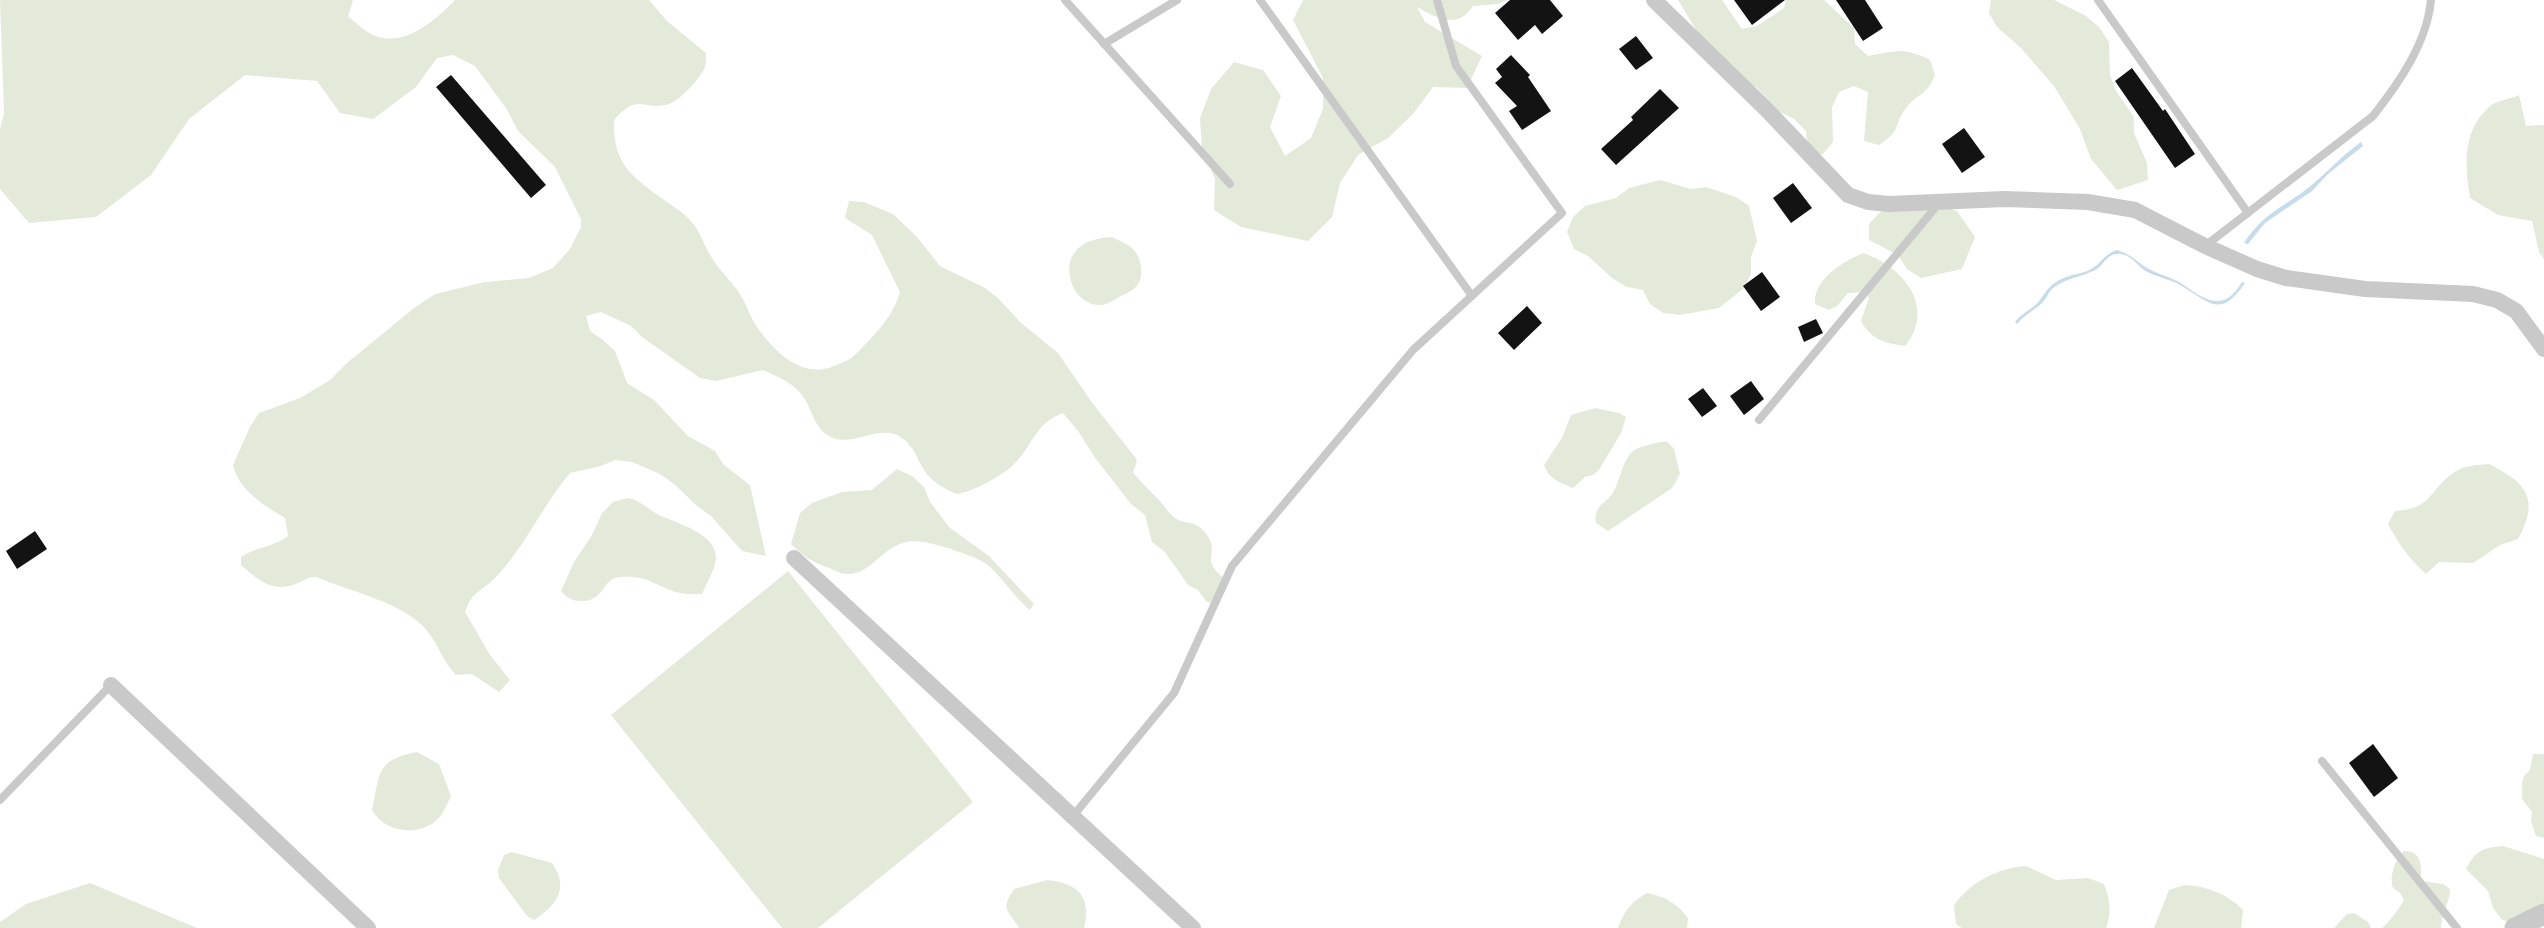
<svg xmlns="http://www.w3.org/2000/svg" width="2544" height="928" viewBox="0 0 2544 928" font-family="Figtree,sans-serif">
<rect width="100%" height="100%" fill="#fff"/>
<!-- green -->
<g fill="#e3eada">
<path d="M0,0H353L348,17C356,22 363,30 371,34C402,50 435,21 455,0H649L667,21L706,53C706,57 706,63 705,67C702,76 679,102 669,104C643,112 639,91 614,120C613,161 628,174 660,197C673,207 685,212 695,226C702,236 705,248 712,258C720,271 732,282 740,294C747,305 750,317 757,327C774,351 800,378 831,367C842,363 851,360 859,351C876,333 893,317 900,292L872,235L845,218L849,201L864,202L893,214L917,237L940,266L985,288L998,298L1020,322L1058,353L1093,404L1135,457L1137,461L1133,472C1141,483 1150,490 1159,500C1164,505 1169,514 1175,518C1187,526 1195,518 1207,535C1221,556 1198,558 1225,579L1213,604L1206,601L1198,590L1188,585L1165,552L1152,542L1145,515L1131,504L1096,459L1078,431L1063,413C1035,423 1034,444 1015,463C1004,475 973,492 957,494C944,489 932,482 924,470C918,461 915,450 907,442C884,419 857,447 833,438C813,430 813,408 801,394C792,382 776,376 763,370L716,381L700,378L642,337L631,326L601,312L586,316L590,331L603,340L615,351L627,383L654,400L688,436L715,451L724,465L750,485L766,556L742,551L711,516L697,506L674,484L660,474L632,462L615,460L601,466L570,473C542,506 525,547 495,578C480,593 472,591 465,612L490,655L510,680L499,692L472,674L456,675C443,662 439,646 428,632C407,603 348,591 316,577C306,577 302,582 293,585C271,592 257,579 241,565V557C255,547 274,547 288,536L285,518C265,506 238,490 233,465L250,427L259,413L300,398L330,380L347,363L414,308L435,294L485,282L529,278L553,268L570,249L581,227V219L555,167L518,131L506,108L475,66L453,55L437,58L416,87L373,119L340,113L317,81L245,75L189,119L151,175L96,217L29,223L0,189V129L4,113Z"/>
<path d="M1303,0H1507L1498,4L1473,6C1458,30 1436,18 1417,7L1425,22L1482,56L1467,88L1433,87L1413,114L1388,138L1358,155L1340,183L1332,217L1308,241L1241,227L1214,210L1215,179L1202,149L1200,118L1211,89L1234,62L1263,70L1281,96L1270,127L1285,156L1311,138L1323,109V78L1293,20Z"/>
<path d="M1678,0H1722L1742,29L1757,26L1784,8L1786,0H1824L1854,28L1855,44L1868,56C1893,51 1906,47 1930,60L1935,75C1925,98 1920,91 1907,107C1893,123 1903,130 1879,145L1864,141L1868,92L1854,86L1839,92L1832,107L1833,142L1822,155L1808,147L1806,131L1794,119L1780,112L1757,88L1743,80L1734,66L1719,59L1707,48Z"/>
<path d="M1991,0H2054L2086,16L2099,27L2109,42L2110,75L2116,91L2134,117V133L2147,163L2148,180L2117,190L2091,159L2080,129L2054,86L2021,48L1997,27L1989,13Z"/>
<path d="M2519,95L2526,126L2544,125V259L2539,252L2532,221L2498,215L2470,198C2465,167 2462,132 2488,108C2494,101 2510,99 2519,95Z"/>
<path d="M1660,180L1691,189L1706,187L1736,197L1749,206L1757,241L1751,257V274L1744,288L1719,308L1680,315L1663,313L1650,304L1643,290L1627,287L1612,278L1588,256L1574,249L1567,232L1573,217L1585,206L1616,198L1629,188Z"/>
<path d="M1911,202L1943,206L1957,211L1975,237L1962,269L1921,278L1907,269L1898,255L1869,240V224L1880,212Z"/>
<path d="M1112,237C1119,241 1127,243 1132,248C1143,258 1145,280 1134,289C1130,292 1125,294 1121,296C1115,299 1107,305 1101,305C1087,306 1074,294 1071,281C1063,251 1085,238 1112,237Z"/>
<path d="M1863,253C1902,266 1937,306 1905,346C1885,343 1871,340 1861,321L1869,298L1864,292L1848,293L1837,306L1829,310L1815,304C1813,279 1843,262 1863,253Z"/>
<path d="M1595,408L1619,413L1626,417L1621,433L1599,470L1593,475L1585,477L1573,488C1560,483 1548,478 1544,465L1562,438L1571,415Z"/>
<path d="M1660,442H1668L1674,449L1680,474L1672,488L1608,531L1596,523C1592,505 1609,503 1615,489C1620,478 1622,464 1630,454C1637,446 1650,445 1660,442Z"/>
<path d="M2489,464C2527,483 2540,499 2518,539L2500,545L2473,563L2439,562L2426,574C2410,560 2398,543 2388,524L2395,511C2434,509 2429,488 2456,471C2466,465 2478,465 2489,464Z"/>
<path d="M897,469L912,476L924,487L930,502L950,528L989,556L1034,604L1030,610C1013,596 1001,575 985,563C975,556 937,544 924,542C884,535 876,575 847,574C841,574 834,570 829,568C813,563 803,556 791,544L800,513L812,503L842,492L872,490Z"/>
<path d="M628,498C641,500 649,511 661,516C680,524 723,536 715,564C712,575 706,585 702,594C692,594 682,595 673,591C651,583 646,575 620,577C608,578 606,587 599,594C588,605 570,603 561,591L574,562L592,535L602,513L613,502Z"/>
<path d="M788,571L973,802L818,928H782L611,715Z"/>
<path d="M417,752L439,764L451,796C446,807 442,817 432,824C412,836 384,831 372,810C380,774 375,760 417,752Z"/>
<path d="M2533,754H2544V838L2536,836L2531,821L2532,812L2522,799V783L2524,776L2530,770Z"/>
<path d="M2503,846L2544,859V904L2518,923L2502,920L2493,908L2488,891L2466,869C2476,850 2482,848 2503,846Z"/>
<path d="M2404,851C2423,851 2421,867 2421,881L2443,884L2450,889C2450,903 2441,914 2441,928H2382C2387,925 2402,905 2404,900L2400,893L2393,888C2389,876 2395,860 2404,851Z"/>
<path d="M512,852L552,863C570,889 556,905 534,920L527,916L499,878L498,870L504,855Z"/>
<path d="M2026,866L2056,880L2088,878L2104,884C2110,900 2112,912 2106,928H1962L1956,924L1954,905C1971,882 1997,868 2026,866Z"/>
<path d="M1047,880C1077,883 1092,896 1084,928H1019C1009,910 999,911 1014,889Z"/>
<path d="M90,883L197,928H0V922L26,904Z"/>
<path d="M2185,885C2207,886 2227,894 2243,910L2241,928H2154L2169,890Z"/>
<path d="M1647,893C1666,897 1676,903 1688,918L1687,928H1618C1624,911 1631,902 1647,893Z"/>
<path d="M2354,913L2368,922L2371,928H2334L2347,914Z"/>
</g>
<!-- water -->
<g fill="#c6dcea">
<path d="M2361,142L2363,146L2328,174L2312,191L2265,223L2248,244L2244,243C2265,212 2281,209 2308,188C2326,174 2342,155 2361,142Z"/>
<path d="M2117,250C2133,255 2136,262 2149,269C2159,274 2169,277 2179,282C2191,289 2203,301 2217,301C2228,302 2237,290 2242,282L2245,283C2221,318 2211,304 2182,286C2170,279 2155,277 2144,270C2136,264 2129,253 2118,254C2106,254 2105,264 2097,269C2087,275 2073,277 2063,282C2046,290 2051,294 2041,304C2033,311 2024,315 2017,324L2015,322C2022,313 2033,309 2040,300C2048,289 2050,284 2064,278C2072,274 2083,274 2091,269C2102,263 2104,254 2117,250Z"/>
</g>
<!-- building -->
<g fill="#131313">
<path d="M1510,0H1550L1563,16L1542,34L1535,25L1518,40L1495,13Z"/>
<path d="M1734,0H1785L1752,25Z"/>
<path d="M1836,0H1865L1883,28L1863,41Z"/>
<path d="M1636,36L1653,58L1636,70L1619,49Z"/>
<path d="M1511,55L1530,75L1528,77L1551,111L1522,130L1509,111L1517,106L1495,83L1502,77L1496,69Z"/>
<path d="M2132,68L2163,111L2165,109L2195,154L2175,168L2115,81Z"/>
<path d="M451,75L546,185L531,198L436,87Z"/>
<path d="M1660,89L1679,108L1616,165L1601,149L1633,120L1631,117Z"/>
<path d="M1964,128L1985,157L1962,173L1942,144Z"/>
<path d="M1793,183L1812,208L1791,223L1773,198Z"/>
<path d="M1762,272L1780,297L1761,311L1743,286Z"/>
<path d="M1527,306L1542,323L1514,350L1498,333Z"/>
<path d="M1816,319L1823,333L1804,342L1798,327Z"/>
<path d="M1751,381L1764,399L1744,415L1730,396Z"/>
<path d="M1703,388L1717,406L1702,417L1688,399Z"/>
<path d="M35,531L47,549L17,569L6,551Z"/>
<path d="M2373,744L2398,778L2374,797L2349,763Z"/>
</g>
<g fill="none" stroke-linecap="round" stroke-linejoin="round">
<!-- service -->
<g stroke="#c9c9c9" stroke-width="8">
<path d="M1065,0L1230,184"/>
<path d="M1260,0L1472,296"/>
<path d="M2098,0L2248,213"/>
<path d="M1104,44L1177,0"/>
<path d="M2205,246L2373,116C2399,83 2427,43 2431,0"/>
<path d="M1759,420L1940,202"/>
<path d="M2322,761L2457,928"/>
<path d="M0,800L111,685"/>
<path d="M1073,816L1174,693L1232,566L1413,350L1562,213L1456,66L1437,0"/>
</g>
<!-- minor -->
<g stroke="#c9c9c9" stroke-width="16">
<path d="M1654,0L1766,109L1848,195L1868,202L1889,204L2005,199L2088,202L2135,210L2205,246L2257,269L2286,278L2365,289L2473,294L2497,300L2516,311L2544,349"/>
<path d="M794,558L1193,928"/>
<path d="M111,685L368,928"/>
</g>
<!-- tertiary -->
<path stroke="#c9c9c9" stroke-width="21" d="M2515,928L2544,914"/>
</g>
</svg>
